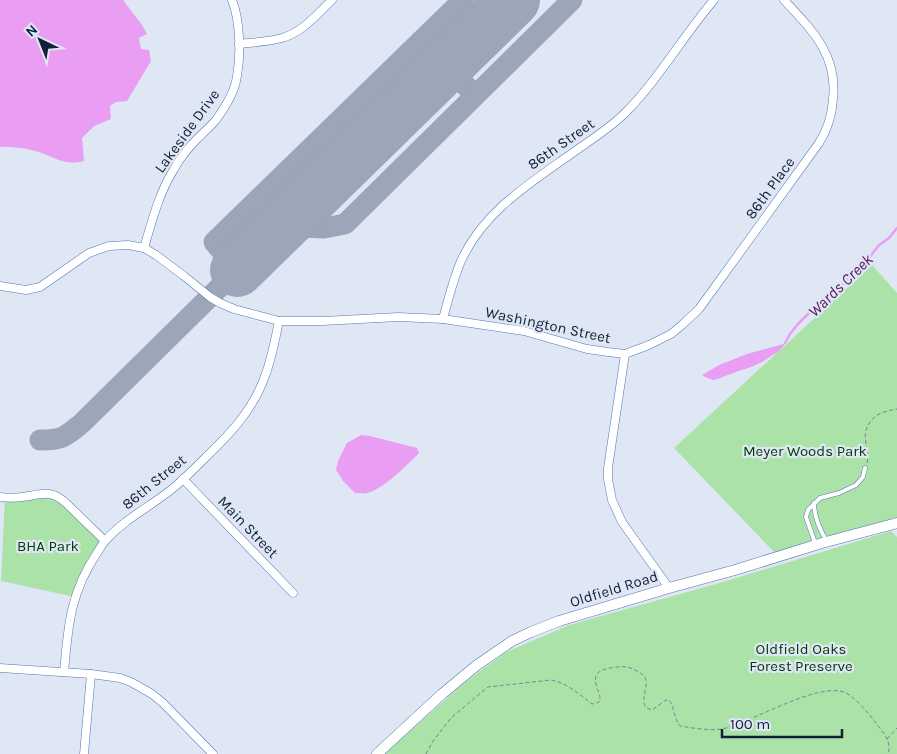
<svg xmlns="http://www.w3.org/2000/svg" width="897" height="754" viewBox="0 0 897 754" font-family="Karla,sans-serif">
<rect width="100%" height="100%" fill="#dfe7f5"/>
<!-- green -->
<g fill="#abe2a8">
<path d="M872,265L897,293V519L776,554L674,448Z"/>
<path d="M54,494L105,541L75,597L1,581L5,497Z"/>
<path d="M891,531L897,537V754H384L464,683L506,652L569,625L723,582Z"/>
</g>
<!-- water -->
<g fill="#ea9ef3">
<path d="M0,0H123L142,25L147,34L139,38L141,49L149,50L151,61L127,101L116,102L110,106L111,119L94,126L82,138L84,161C61,167 52,154 31,150C21,147 10,147 0,147Z"/>
<path d="M785,343C782,349 777,353 771,356C755,368 745,368 728,375C723,376 718,380 713,380C709,379 705,377 702,375L719,365L747,354L780,345Z"/>
<path d="M361,435L370,436L417,448L419,453C407,465 384,489 367,493C364,494 358,493 355,493L343,481L336,470L338,461L347,443Z"/>
</g>
<g fill="none" stroke-linecap="round" stroke-linejoin="round">
<!-- stream -->
<path stroke="#ea9ef3" stroke-width="2.5" d="M785,343L790,334L798,324L817,305L839,289L849,276L862,263L869,258L879,245L889,238L897,228"/>
<!-- taxiway -->
<g stroke="#9ca6b8" stroke-width="21">
<path d="M421,41L475,95"/>
<path d="M282,226L324,228L345,224L572,0"/>
<path d="M40,440C63,440 65,437 82,423L237,270L214,242L463,0"/>
</g>
<!-- runway -->
<path stroke="#9ca6b8" stroke-width="54" d="M237,270L513,0"/>
<!-- service casing -->
<g stroke="#5675b5" stroke-width="5">
<g id="service">
<path d="M814,503C814,517 819,528 826,540"/>
<path d="M815,543L806,517L808,510L820,498L839,493L856,485L863,477L865,468"/>
</g>
</g>
<!-- minor casing -->
<g stroke="#5675b5" stroke-width="9">
<g id="minor">
<path d="M239,44C253,42 269,42 282,38C303,32 317,14 332,0"/>
<path d="M144,248C152,221 159,193 174,169C180,158 188,148 197,139C203,133 210,127 216,120C225,107 235,92 237,76C241,54 240,20 232,0"/>
<path d="M0,286L26,290L40,287L89,253L109,246L128,245L144,248L156,255L184,276L210,297L220,303L234,309L279,321H323L398,317L443,319L524,331L587,349L608,352L625,354L649,345L671,334L682,325L699,309L819,143C828,129 832,116 833,99C838,55 812,30 784,0"/>
<path d="M443,319C448,300 453,280 461,261C483,212 529,184 571,154C589,141 609,129 625,113C659,79 683,36 714,0"/>
<path d="M625,354L608,468V479L612,500L622,522L669,588"/>
<path d="M183,479L293,593"/>
<path d="M0,497C9,498 19,498 29,496C45,493 53,491 66,503L105,541"/>
<path d="M0,668L91,674L120,678L131,682L152,694L163,703L213,754"/>
<path d="M64,672C68,627 70,593 97,553C100,549 102,544 105,541C124,519 150,507 172,489C182,481 192,471 202,461C228,436 253,411 265,376C272,358 275,340 279,321"/>
<path d="M84,754L91,674"/>
</g>
</g>
<!-- tertiary casing -->
<g stroke="#5675b5" stroke-width="11">
<path id="tertiary" d="M377,754L442,694L477,665L512,641L531,632L559,621L669,588L735,570L822,543L897,523"/>
</g>
<!-- path -->
<g stroke="#788397" stroke-width="1" stroke-dasharray="4 2.5" stroke-linecap="butt">
<path d="M867,463C869,456 867,450 866,443C863,430 869,419 881,413C886,411 892,410 897,409"/>
<path d="M887,739L897,728"/>
<path d="M426,754L433,741L452,717L488,687L551,680C567,683 579,694 592,704L597,703L600,701C601,692 592,683 597,674C601,668 620,666 627,667C632,668 640,672 644,676C652,686 634,706 652,710L666,700H669C675,708 673,717 680,726C693,728 709,731 722,729C751,723 820,680 846,693C856,698 869,714 876,723C883,733 892,741 888,754"/>
</g>
<!-- service -->
<use href="#service" stroke="#fff" stroke-width="4"/>
<!-- minor -->
<use href="#minor" stroke="#fff" stroke-width="8"/>
<!-- tertiary -->
<use href="#tertiary" stroke="#fff" stroke-width="10"/>
</g>
<g text-anchor="middle" stroke-width="4.5" stroke-linejoin="round" paint-order="stroke">
<!-- street labels -->
<g font-size="15" fill="#13203a" stroke="#dfe7f5">
<text transform="translate(187 131) rotate(-54)" y="5">Lakeside Drive</text>
<text transform="translate(561 144) rotate(-35)" y="5">86th Street</text>
<text transform="translate(770 188) rotate(-54)" y="5">86th Place</text>
<text transform="translate(548 325) rotate(12)" y="5">Washington Street</text>
<text transform="translate(154 482) rotate(-39)" y="5">86th Street</text>
<text transform="translate(248 527) rotate(46)" y="5">Main Street</text>
<text transform="translate(614 589) rotate(-17)" y="5">Oldfield Road</text>
</g>
<!-- park labels -->
<g font-size="15" fill="#003901" stroke="#dfe7f5">
<text x="805" y="456">Meyer Woods Park</text>
<text x="48" y="551">BHA Park</text>
<text x="801" y="654">Oldfield Oaks<tspan x="801" dy="17">Forest Preserve</tspan></text>
</g>
<!-- water labels -->
<g font-size="16" font-style="italic" fill="#591561" stroke="#dfe7f5">
<text transform="translate(840 285) rotate(-44)" y="6">Wards Creek</text>
</g>
</g>
<!-- north arrow -->
<g transform="translate(40 40) rotate(317)" stroke="#dfe7f5" stroke-width="4" paint-order="stroke">
<path d="M0-4L9 19L0 12L-9 19Z" fill="#13203a"/>
<text y="-8" font-size="14" font-weight="bold" text-anchor="middle" fill="#13203a">N</text>
</g>
<!-- scale -->
<path d="M722 729v8h120v-8" fill="none" stroke="#13203a" stroke-width="2.5"/>
<text x="730" y="729" font-size="15" fill="#13203a" stroke="#dfe7f5" stroke-width="4" paint-order="stroke">100 m</text>
</svg>
